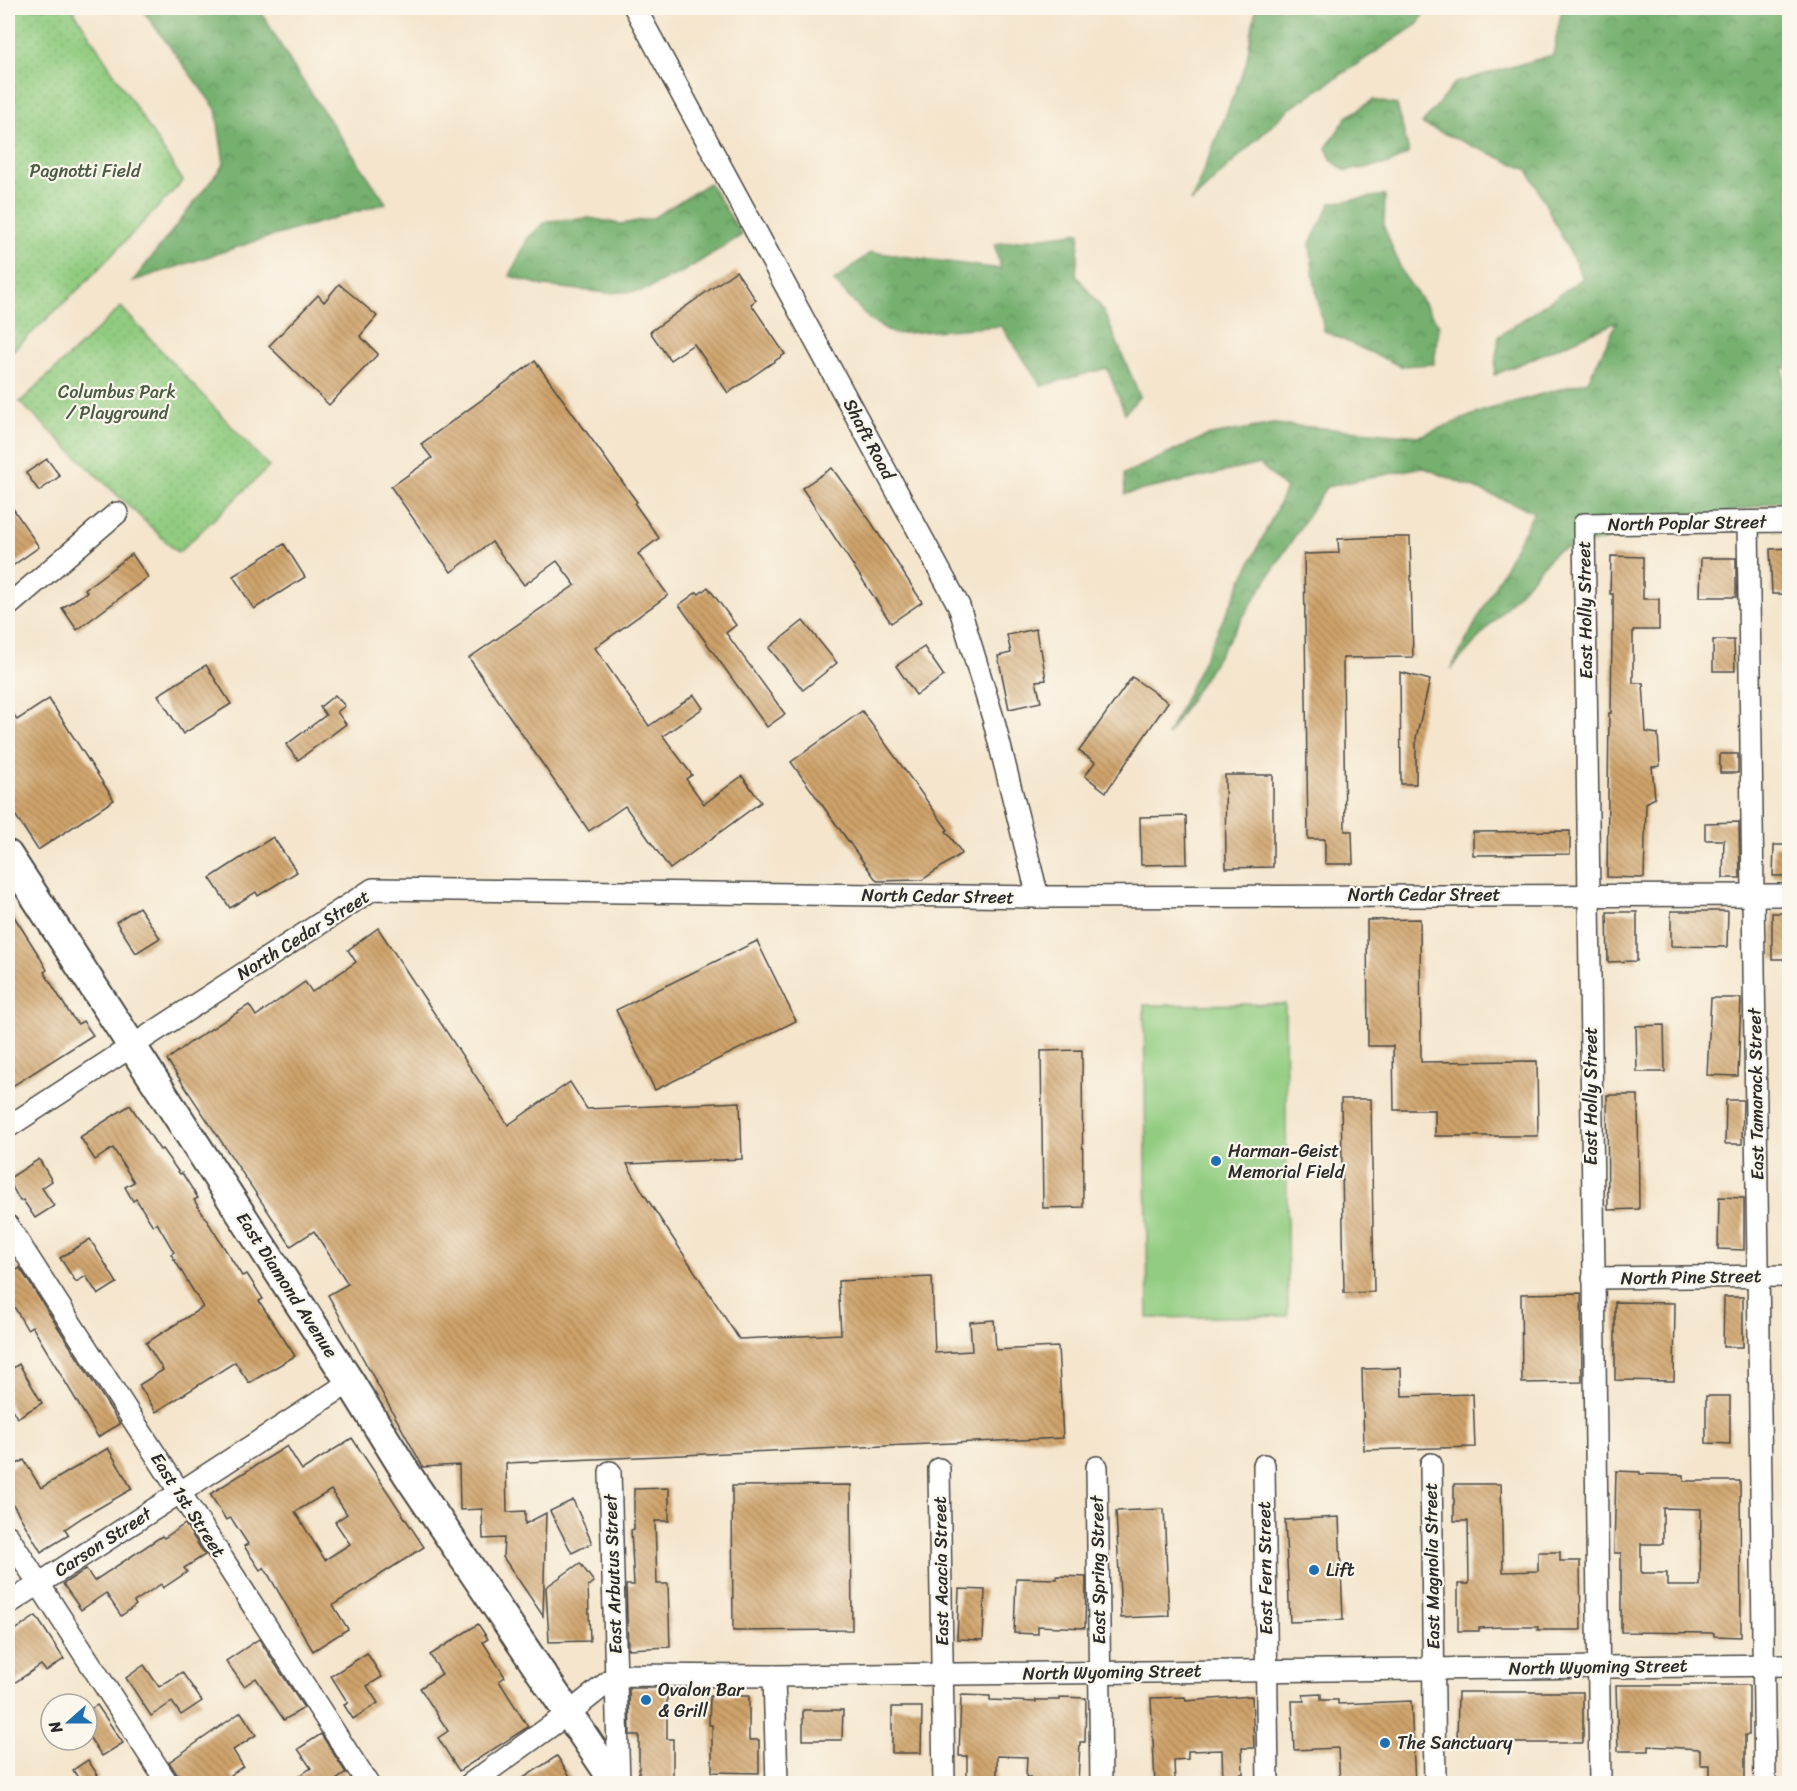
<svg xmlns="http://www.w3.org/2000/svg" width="1797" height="1791" viewBox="0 0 1797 1791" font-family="Sriracha,sans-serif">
<defs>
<pattern id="forest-crowns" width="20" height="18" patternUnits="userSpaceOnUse" patternTransform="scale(1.5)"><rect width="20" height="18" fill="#74b06e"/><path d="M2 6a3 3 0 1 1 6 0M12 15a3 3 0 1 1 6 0" fill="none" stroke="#5f8f5b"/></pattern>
<pattern id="park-dots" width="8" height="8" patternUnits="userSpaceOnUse" patternTransform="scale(1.5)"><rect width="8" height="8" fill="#91cc80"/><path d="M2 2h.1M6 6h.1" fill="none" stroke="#7daf6f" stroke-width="1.8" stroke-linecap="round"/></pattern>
<pattern id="building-back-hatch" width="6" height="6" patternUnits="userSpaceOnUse" patternTransform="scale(1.5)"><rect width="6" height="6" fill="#cfa36b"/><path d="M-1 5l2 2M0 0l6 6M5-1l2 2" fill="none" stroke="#a88558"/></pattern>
</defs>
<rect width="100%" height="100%" fill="#fbf7ec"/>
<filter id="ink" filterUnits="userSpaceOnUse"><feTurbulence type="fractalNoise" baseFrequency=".0167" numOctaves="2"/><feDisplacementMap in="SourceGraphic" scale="12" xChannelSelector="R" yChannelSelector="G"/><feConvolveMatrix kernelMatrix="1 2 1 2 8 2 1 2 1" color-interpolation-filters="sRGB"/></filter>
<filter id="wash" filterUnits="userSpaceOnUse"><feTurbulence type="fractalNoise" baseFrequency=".008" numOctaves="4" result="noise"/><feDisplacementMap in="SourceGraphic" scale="24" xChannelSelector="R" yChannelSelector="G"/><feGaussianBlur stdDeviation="1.35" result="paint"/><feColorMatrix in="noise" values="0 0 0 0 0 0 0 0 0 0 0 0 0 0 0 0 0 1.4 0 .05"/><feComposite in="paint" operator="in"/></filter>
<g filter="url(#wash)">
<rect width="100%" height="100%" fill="#f4e5cc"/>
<!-- grass -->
<path fill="#91cc80" stroke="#5e7c56" stroke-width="1.5" d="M1285,1004L1288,1316L1148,1318L1144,1005Z"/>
<!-- forest -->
<g fill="url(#forest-crowns)" stroke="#506e4c" stroke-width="1.5">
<path d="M141,8H259L294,68L386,203L256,241L133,281L224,164L216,109Z"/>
<path d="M1256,8H1427L1418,24L1289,109L1191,202L1246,64Z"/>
<path d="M1562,8H1789V369L1783,367L1789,434V499L1556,551L1451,669L1534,512L1422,467L1326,487L1167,736L1286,489L1260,464L1125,494L1124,474L1206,436L1273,424L1420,436L1483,411L1588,381L1617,322L1494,375L1499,336L1583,278L1528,170L1422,124L1455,83L1553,55Z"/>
<path d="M1373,100L1397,105L1409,153L1389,164L1346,171L1332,161L1326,148L1347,117Z"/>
<path d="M709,183L742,235L686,270L643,291L607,293L544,286L510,276L528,238L547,221L589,218L621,224L653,218Z"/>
<path d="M1385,195L1384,227L1403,274L1439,325L1434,364L1400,366L1324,331L1314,280L1310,243L1331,203Z"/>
<path d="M1080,232L1076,275L1103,310L1140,396L1125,413L1107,368L1042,386L1001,326L894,334L870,320L834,281L871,252L1001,269L994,244Z"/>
</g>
<!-- park -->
<g fill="url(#park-dots)" stroke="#5e7c56" stroke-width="1.5">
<path d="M8,8H72L183,181L83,285L8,355Z"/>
<path d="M121,307L269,467L178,553L20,402Z"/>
</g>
<g id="blocks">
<!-- building -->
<g fill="url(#building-back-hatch)" fill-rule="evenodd">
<path d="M736,271L756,300L751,304L785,354L728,393L694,344L670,360L650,332Z"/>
<path d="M339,284L377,316L360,336L378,354L329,405L269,346L318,295L324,302Z"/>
<path d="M535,361L637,502L635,504L659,538L638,554L668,595L595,648L649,726L694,695L703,708L663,736L692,775L686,779L704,804L742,776L761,802L670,869L625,806L589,831L469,658L575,585L557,561L524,585L492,542L451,572L391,487L432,458L421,444Z"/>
<path d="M47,459L60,476L39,491L26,473Z"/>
<path d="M832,468L871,522L922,602L891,623L802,488Z"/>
<path d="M8,501L39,547L8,569Z"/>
<path d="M1381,537H1410L1413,657L1343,658L1345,831H1352L1353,864H1325V839H1308L1304,554L1339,553L1338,539Z"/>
<path d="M284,544L305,577L254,609L233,576Z"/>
<path d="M1790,548V594H1772L1770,549Z"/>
<path d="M132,554L148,577L77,630L62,608L87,592L85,589Z"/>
<path d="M1611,556L1643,557V599H1659V630H1633V683H1643L1646,732L1658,734L1660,766L1652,767L1655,798L1646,803L1644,878L1607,877L1609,713H1611L1612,632H1613V594H1610Z"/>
<path d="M1701,558H1736V597H1700Z"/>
<path d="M708,587L736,625L726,633L785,714L767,727L679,605L697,592L699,594Z"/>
<path d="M803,621L837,663L803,690L769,648Z"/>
<path d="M1036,629L1039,649H1041L1046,680L1036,681L1041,702L1009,709L998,656L1011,653L1007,635Z"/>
<path d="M1713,640H1734L1735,671H1713Z"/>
<path d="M924,647L944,676L916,695L896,666Z"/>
<path d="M206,665L231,704L183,734L158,695Z"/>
<path d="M1400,672L1430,680L1416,738V784H1401Z"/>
<path d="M1132,677L1168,702L1106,792L1085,776L1095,762L1079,751Z"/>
<path d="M335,695L345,706L337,712L346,724L298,760L286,745L326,715L320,707Z"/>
<path d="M49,699L114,800L38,850L8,804V705L17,720Z"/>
<path d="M862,711L948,830L946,831L962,853L922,880L877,881L791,762Z"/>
<rect x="1720" y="754" width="18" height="19"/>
<path d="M1225,775H1273V867L1226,868Z"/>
<path d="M1186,816L1187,864L1141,865L1140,817Z"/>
<path d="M1739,822L1740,878H1723L1724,840H1705V823Z"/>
<path d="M1570,831V854L1473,855V832Z"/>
<path d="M273,837L297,872L258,896L256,892L230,908L210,878Z"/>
<path d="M1774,845H1790V876H1773Z"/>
<path d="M8,907L38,954L47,970L44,972L70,1014L78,1024L83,1021L93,1035L8,1089Z"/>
<path d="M139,907L160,938L136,953L116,922Z"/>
<path d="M1671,911H1728L1727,947L1671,946Z"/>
<path d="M1607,912H1637V961L1608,962Z"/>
<rect x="1772" y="913" width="18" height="46"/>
<path d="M1420,919L1421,1062L1537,1061L1538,1136H1435V1110H1394L1393,1046H1368L1367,920Z"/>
<path d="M378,928L508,1125L570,1082L587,1109L740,1102L742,1159L627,1164L644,1194L739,1339L841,1334L838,1281L932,1277L935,1353L972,1351L970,1322L994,1320L996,1350L1058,1347L1063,1438L506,1463L507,1512L525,1511V1524L546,1513L543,1616L503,1557L504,1538L483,1539L482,1509L460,1510L459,1465L423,1467L328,1295L348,1284L314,1231L291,1246L167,1060L192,1041L249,1005L256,1016L305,982L312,992L356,962L348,950Z"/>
<path d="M757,941L796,1021L655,1090L616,1010Z"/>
<path d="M1711,998H1741L1738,1076L1707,1075Z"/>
<path d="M1664,1025L1665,1072H1637L1636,1026Z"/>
<path d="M1082,1050L1083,1207L1043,1208L1041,1051Z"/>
<path d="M1607,1095H1638L1639,1209L1608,1210Z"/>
<path d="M1341,1099H1371L1374,1292L1344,1293Z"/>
<path d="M1726,1100H1743L1742,1144H1725Z"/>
<path d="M130,1105L160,1150L162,1149L180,1174L182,1173L198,1198L194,1200L242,1276L247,1274L263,1299L259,1301L295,1356L249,1383L235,1362L156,1412L139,1385L163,1370L146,1343L203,1307L171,1254L174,1252L157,1223L153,1226L136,1199L133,1201L125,1187L134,1182L113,1148L95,1160L80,1137Z"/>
<path d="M39,1159L52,1181L42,1188L54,1206L35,1218L23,1200L20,1201L8,1179Z"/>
<path d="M1719,1197L1744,1198V1250L1718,1249Z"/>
<path d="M90,1239L117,1283L98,1295L86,1276L76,1282L60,1258Z"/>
<path d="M20,1268L120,1424L98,1437L32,1326L27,1329L8,1296V1276Z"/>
<path d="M1581,1293L1582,1382L1522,1383L1521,1294Z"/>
<path d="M1724,1297H1743V1347H1723Z"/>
<path d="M1615,1302L1675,1303L1674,1381L1615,1380Z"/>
<path d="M19,1364L42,1403L17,1418L8,1401V1371Z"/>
<path d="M1401,1368L1402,1396L1473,1394L1475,1447L1364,1450L1362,1369Z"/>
<path d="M1706,1396H1730V1444L1706,1443Z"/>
<path d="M352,1438L424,1547L333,1605L348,1629L313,1651L264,1567L260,1570L244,1546L248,1544L231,1518L226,1520L210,1494L287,1446L302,1470ZM331,1490L347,1514L335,1522L350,1544L325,1560L295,1512Z"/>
<path d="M108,1448L132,1489L83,1517L65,1529L69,1535L41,1552L8,1496V1469L24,1460L41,1488Z"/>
<path d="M1616,1471L1640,1472V1474L1684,1475V1481H1740L1741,1637L1714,1636V1633L1621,1632V1553H1614ZM1663,1508L1701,1509L1700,1586H1667V1573H1641V1544H1663Z"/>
<path d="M1454,1484H1501L1503,1572L1538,1571V1552H1560V1561H1580L1581,1630H1538V1627H1502L1479,1628V1631H1458V1584H1469L1468,1521H1454Z"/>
<path d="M851,1485L852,1630L733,1631L732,1486Z"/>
<path d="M669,1488V1521H655L657,1584H668L670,1647L628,1649L626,1585H634L631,1530L634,1529V1489Z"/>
<path d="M573,1500L592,1543L572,1553L550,1511Z"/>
<path d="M1164,1509L1169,1616L1121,1618L1116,1511Z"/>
<path d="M1339,1517L1343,1620L1290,1622L1285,1520Z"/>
<path d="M185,1524L205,1555L184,1568L187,1572L163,1588L161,1584L134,1602L136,1605L121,1616L106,1593L81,1610L63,1584L86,1569L94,1581L162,1536L164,1538Z"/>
<path d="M580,1563L594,1582L588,1586L590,1641L549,1642L546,1587Z"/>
<path d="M1057,1576L1086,1577L1085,1628L1038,1626V1634L1014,1633L1016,1578L1057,1579Z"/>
<path d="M959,1589L985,1590L983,1640L957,1639Z"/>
<path d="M36,1616L64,1659L46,1671L41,1665L8,1687V1635Z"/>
<path d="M478,1624L488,1639L483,1642L505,1677L499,1681L528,1727L459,1771L438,1738L448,1731L420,1688L442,1674L430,1655Z"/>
<path d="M259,1639L304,1708L284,1720L256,1678L244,1686L226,1661Z"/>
<path d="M367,1653L382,1677L367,1686L378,1703L353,1719L344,1705L348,1703L331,1676Z"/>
<path d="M144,1665L159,1687L182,1672L202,1701L181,1715L172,1702L151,1716L126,1678Z"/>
<path d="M1616,1685H1749V1735H1745V1784H1710V1765H1700V1749L1649,1746V1751H1618Z"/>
<path d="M629,1688H667V1739H673V1784L639,1781V1735H630Z"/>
<path d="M1458,1692H1583V1743H1457Z"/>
<path d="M1321,1694V1700H1338V1704L1411,1701L1415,1784H1340L1338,1748L1294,1750L1292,1701H1304L1303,1695Z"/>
<path d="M961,1695L990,1696V1700L1036,1702V1700H1060V1697L1086,1698L1085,1742H1080L1078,1784H1030V1777H1026L1027,1757L997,1756V1784H967V1756H959Z"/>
<path d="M710,1696H749V1740H759V1773L712,1772V1725H709Z"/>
<path d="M1252,1696L1254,1748H1242L1243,1774H1239V1784H1223L1222,1750L1188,1751V1759L1174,1760L1175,1784H1155L1151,1698L1185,1697L1186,1701Z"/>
<path d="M97,1705L123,1743L102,1756L87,1734V1711Z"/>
<path d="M892,1707H922L921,1753H892Z"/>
<path d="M803,1710H843L842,1740H803Z"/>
<path d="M241,1712L256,1735L233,1750L243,1766L231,1775L236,1784H183L169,1762Z"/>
<path d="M321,1734L346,1773L330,1784H287L311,1768L298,1749Z"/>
<path d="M557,1756L575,1784H514Z"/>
<path d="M88,1760L99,1777L89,1784H82L73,1770Z"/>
</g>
</g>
</g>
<g filter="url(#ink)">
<use href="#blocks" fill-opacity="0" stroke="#494743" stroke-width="1.5"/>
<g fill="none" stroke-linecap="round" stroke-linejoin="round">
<!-- street casing -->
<g stroke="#494743" stroke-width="24">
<g id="street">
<path d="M635,8L959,606L993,718L1038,897"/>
<path d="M1748,522L1765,1784"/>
<path d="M8,606L117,513"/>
<path d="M8,1127L373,889L1038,897L1790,895"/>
<path d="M8,1226L368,1784"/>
<path d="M1593,1278L1790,1276"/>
<path d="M1431,1464L1435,1784"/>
<path d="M1264,1465L1268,1784"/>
<path d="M1097,1467L1101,1784"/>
<path d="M939,1469L944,1784"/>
<path d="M610,1472L619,1784"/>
<path d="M8,1536L168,1784"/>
<path d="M8,1604L350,1382"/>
<path d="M774,1676L777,1784"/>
<path d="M470,1784L569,1713L617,1675L774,1676L1790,1665"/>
<path d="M1600,1784C1594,1364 1592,944 1584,524L1790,521"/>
</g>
</g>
<!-- secondary casing -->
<g stroke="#494743" stroke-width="32">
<path id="secondary" d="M8,855L350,1382L407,1474L616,1784"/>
</g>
<!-- street -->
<use href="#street" stroke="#fff" stroke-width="21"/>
<!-- secondary -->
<use href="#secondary" stroke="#fff" stroke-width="28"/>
</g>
</g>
<!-- markers -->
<g fill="#1f6fb2" stroke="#fbf7ec" stroke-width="2">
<circle cx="1216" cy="1161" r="6"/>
<circle cx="1314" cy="1570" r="6"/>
<circle cx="646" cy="1700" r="6"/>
<circle cx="1385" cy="1743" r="6"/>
</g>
<g text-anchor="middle" stroke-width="4.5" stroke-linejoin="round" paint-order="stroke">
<!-- park labels -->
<g font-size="18" fill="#4a5b44" stroke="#fbf7ec">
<text x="85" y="177">Pagnotti Field</text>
<text x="117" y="398">Columbus Park<tspan x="117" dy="21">/ Playground</tspan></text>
</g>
<!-- street labels -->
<g font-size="18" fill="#2b2b2b" stroke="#fbf7ec">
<text transform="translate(869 439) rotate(62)" y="6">Shaft Road</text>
<text transform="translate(1687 523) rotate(-1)" y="6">North Poplar Street</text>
<text transform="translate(1585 610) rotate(-91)" y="6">East Holly Street</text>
<text x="1424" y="901">North Cedar Street</text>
<text transform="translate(938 896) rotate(1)" y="6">North Cedar Street</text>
<text transform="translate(303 935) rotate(-32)" y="6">North Cedar Street</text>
<text transform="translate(1756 1094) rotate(-91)" y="6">East Tamarack Street</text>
<text transform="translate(1591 1096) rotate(-90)" y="6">East Holly Street</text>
<text transform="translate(1691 1277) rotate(-1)" y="6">North Pine Street</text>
<text transform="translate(287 1285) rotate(57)" y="6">East Diamond Avenue</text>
<text transform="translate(188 1505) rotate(57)" y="6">East 1st Street</text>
<text transform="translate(103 1542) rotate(-33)" y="6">Carson Street</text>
<text transform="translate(1432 1566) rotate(-91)" y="6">East Magnolia Street</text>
<text transform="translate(1265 1568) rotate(-91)" y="6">East Fern Street</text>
<text transform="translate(1098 1570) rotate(-91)" y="6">East Spring Street</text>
<text transform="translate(941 1571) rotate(-91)" y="6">East Acacia Street</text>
<text transform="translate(613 1574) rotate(-92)" y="6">East Arbutus Street</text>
<text transform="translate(1598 1667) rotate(-1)" y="6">North Wyoming Street</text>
<text transform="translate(1112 1672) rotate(-1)" y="6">North Wyoming Street</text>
</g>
<!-- poi labels -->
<g font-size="18" fill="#2b2b2b" stroke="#fbf7ec" text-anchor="start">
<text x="1228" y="1157">Harman-Geist<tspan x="1228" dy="21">Memorial Field</tspan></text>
<text x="1326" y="1576">Lift</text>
<text x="658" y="1696">Ovalon Bar<tspan x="658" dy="21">&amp; Grill</tspan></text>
<text x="1397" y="1749">The Sanctuary</text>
</g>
</g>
<!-- margin -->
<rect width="1797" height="1791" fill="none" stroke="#fbf7ec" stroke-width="30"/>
<!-- north arrow -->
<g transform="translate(69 1722) rotate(249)"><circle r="28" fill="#fbf7ec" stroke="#a8a59f" stroke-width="1.5"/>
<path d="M0-4.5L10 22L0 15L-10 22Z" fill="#1f6fb2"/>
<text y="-9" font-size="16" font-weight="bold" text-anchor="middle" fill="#2b2b2b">N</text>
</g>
</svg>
